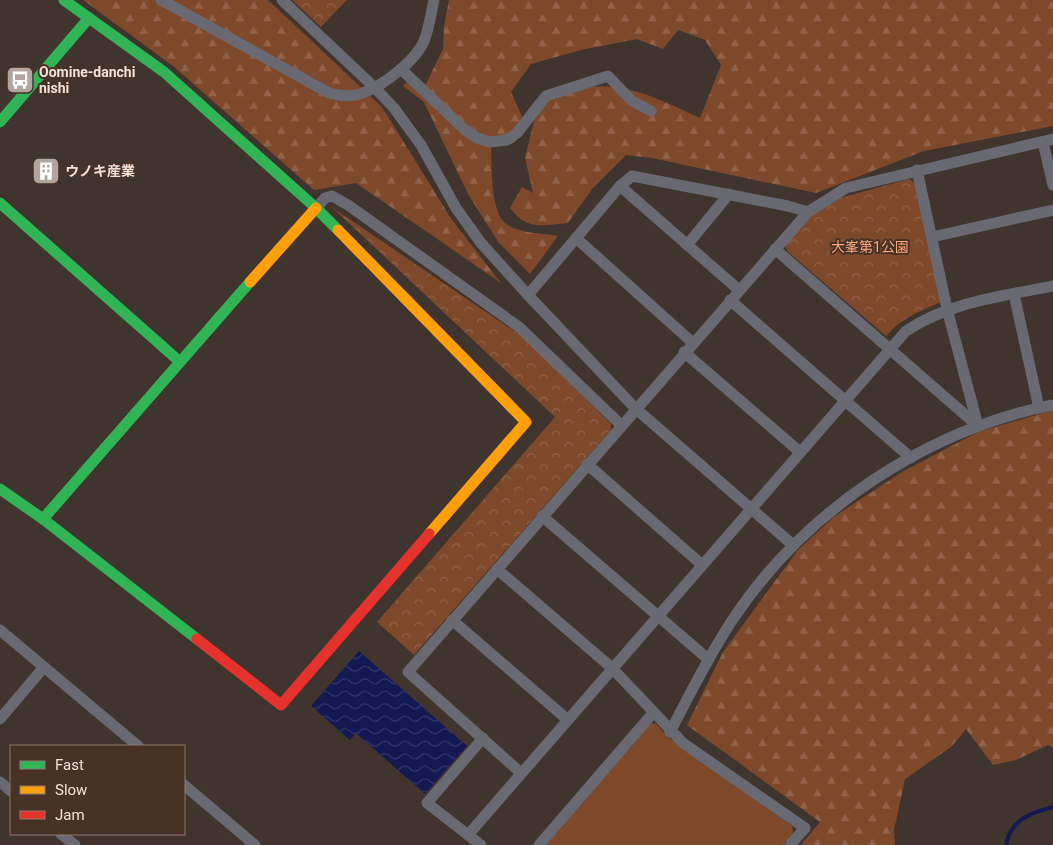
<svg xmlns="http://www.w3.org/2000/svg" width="1053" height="845" viewBox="0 0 1053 845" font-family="Roboto,'Noto Sans JP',sans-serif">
<defs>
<pattern id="forest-firs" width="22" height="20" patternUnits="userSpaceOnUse" patternTransform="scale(1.25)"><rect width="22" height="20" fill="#7e482b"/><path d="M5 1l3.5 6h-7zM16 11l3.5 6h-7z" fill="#916249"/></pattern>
<pattern id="park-crowns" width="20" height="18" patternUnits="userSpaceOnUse" patternTransform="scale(1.25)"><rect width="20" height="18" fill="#7e482b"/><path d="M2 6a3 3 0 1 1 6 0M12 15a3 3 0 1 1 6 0" fill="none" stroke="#916249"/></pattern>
<pattern id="water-waves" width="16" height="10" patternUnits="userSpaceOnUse" patternTransform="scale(1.25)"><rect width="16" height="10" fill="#141853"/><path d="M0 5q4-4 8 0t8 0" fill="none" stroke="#36396b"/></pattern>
</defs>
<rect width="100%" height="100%" fill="#40342e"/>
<!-- forest -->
<g fill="url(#forest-firs)">
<path d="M83,0H268L382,107L452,220L501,283L356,183L314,190L173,66Z"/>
<path d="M449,0H1053V126L924,151L816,193L652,158L626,155L592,189L568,223C543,225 527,231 510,208L522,187L533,193L525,158L534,121L550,96C562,93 575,88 588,87C628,82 665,102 700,118L721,65L705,40L678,30L663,49L637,39L581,50L531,64L511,92L525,123L514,143L491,147C492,167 490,215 508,225C522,234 543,233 558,236L530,274L499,243L468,194L424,102L403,86L408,80L425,86L443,49L444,26Z"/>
<path d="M1053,410V748L1048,745L1016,760L993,765L966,729L951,747L905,779L894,830L895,845H801L820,822L687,725L723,652L798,550L835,516L902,472L978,432Z"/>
</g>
<!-- park -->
<g fill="url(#park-crowns)">
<path d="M292,0H347L321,27Z"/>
<path d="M909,179L915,183L941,302C920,311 901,318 886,336L787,251L785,244L811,216L840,198Z"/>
<path d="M333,208L526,339L611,424V430L414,655L377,622L555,417Z"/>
</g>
<!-- garden -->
<path fill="#7e482b" d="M651,723L656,724L668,737L792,826L793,833L783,845H546Z"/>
<!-- water -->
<path fill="url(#water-waves)" d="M359,651L467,746L425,794L356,733L350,740L311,706Z"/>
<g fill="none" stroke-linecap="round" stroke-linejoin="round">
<!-- stream -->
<path stroke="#141853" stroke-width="4" d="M1006,845C1011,819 1031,813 1053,807"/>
<!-- street -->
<g stroke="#686971" stroke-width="11">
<path d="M161,0L329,93C338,95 346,97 355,95C377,91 415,62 424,41C429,29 431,13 434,0"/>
<path d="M282,0L374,87L394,108L421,145L456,208L481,243L528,295L635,408L793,545"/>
<path d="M401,69L464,129L477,138L490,142L507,140L517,133L546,96L608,76L632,101L651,111"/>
<path d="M1043,142L1053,185"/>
<path d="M917,170L947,309L978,426"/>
<path d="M620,186L739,290"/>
<path d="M316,208L325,198L332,196L348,205L519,327L621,425"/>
<path d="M932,237L1053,210"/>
<path d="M576,238L693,343"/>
<path d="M687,245L729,194"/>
<path d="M775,249L978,426"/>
<path d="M1014,294L1039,408"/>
<path d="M528,295L620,186L632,176L788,206L808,212"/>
<path d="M730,300L911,458"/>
<path d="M684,352L800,452"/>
<path d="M587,464L701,564"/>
<path d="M542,516L708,659"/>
<path d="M497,569L612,668L683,743L805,828L790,845"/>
<path d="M452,620L568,720"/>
<path d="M0,630L138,746"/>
<path d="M0,719L44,667"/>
<path d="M670,732C690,694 709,655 733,619C805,511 925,430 1053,405"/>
<path d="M521,773L408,672L808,212L846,188L1053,139"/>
<path d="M0,782L11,791"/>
<path d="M184,785L255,845"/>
<path d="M61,834L75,845"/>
<path d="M468,835L906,331C949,302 1003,296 1053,286"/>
<path d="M481,845L427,803L483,738"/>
<path d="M539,845L653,713"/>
</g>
<!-- fast -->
<g stroke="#30b455" stroke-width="11">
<path d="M64,0L164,72L316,208L338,230"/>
<path d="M0,122L89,18"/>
<path d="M0,203L179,361"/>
<path d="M0,489L43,519L197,639"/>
<path d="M43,519L250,282"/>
</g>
<!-- slow -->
<g stroke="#ff9f0a" stroke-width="11">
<path d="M338,230L526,422L429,534"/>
<path d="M250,282L316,208"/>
</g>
<!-- jam -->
<path stroke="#e5322d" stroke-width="11" d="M197,639L281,705L429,534"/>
</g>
<!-- icons -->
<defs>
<g id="bus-square" transform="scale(1.4375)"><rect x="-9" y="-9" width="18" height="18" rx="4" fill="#b2a49e" stroke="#483226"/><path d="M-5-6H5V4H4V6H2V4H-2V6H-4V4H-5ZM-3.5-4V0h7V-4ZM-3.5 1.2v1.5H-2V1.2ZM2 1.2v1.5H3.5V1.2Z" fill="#fff"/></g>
<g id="building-square" transform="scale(1.4375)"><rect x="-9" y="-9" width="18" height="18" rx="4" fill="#b2a49e" stroke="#483226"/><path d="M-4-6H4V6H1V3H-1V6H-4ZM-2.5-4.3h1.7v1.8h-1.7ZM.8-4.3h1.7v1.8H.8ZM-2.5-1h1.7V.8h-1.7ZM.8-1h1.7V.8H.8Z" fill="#fff"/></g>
</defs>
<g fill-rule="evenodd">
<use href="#bus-square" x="20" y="80"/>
<use href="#building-square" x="46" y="171"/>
</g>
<g text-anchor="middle" stroke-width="4" stroke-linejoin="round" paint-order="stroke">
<!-- poi labels -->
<g font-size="14" font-weight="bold" fill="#f0e1da" stroke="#483226" text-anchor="start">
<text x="39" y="77">Oomine-danchi<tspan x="39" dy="16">nishi</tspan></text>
<text x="65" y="176">ウノキ産業</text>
</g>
<!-- park labels -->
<g font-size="14" fill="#fca77b" stroke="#483226">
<text x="870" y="252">大峯第1公園</text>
</g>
</g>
<!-- legend -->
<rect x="10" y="745" width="175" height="90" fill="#483226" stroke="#8b786e"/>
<rect x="20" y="761" width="25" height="8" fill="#30b455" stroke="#8b786e"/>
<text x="55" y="770" font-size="15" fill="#f0e1da">Fast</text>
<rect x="20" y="786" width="25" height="8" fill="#ff9f0a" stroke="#8b786e"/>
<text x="55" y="795" font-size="15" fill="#f0e1da">Slow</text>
<rect x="20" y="811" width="25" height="8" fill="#e5322d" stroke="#8b786e"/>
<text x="55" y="820" font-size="15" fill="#f0e1da">Jam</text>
</svg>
